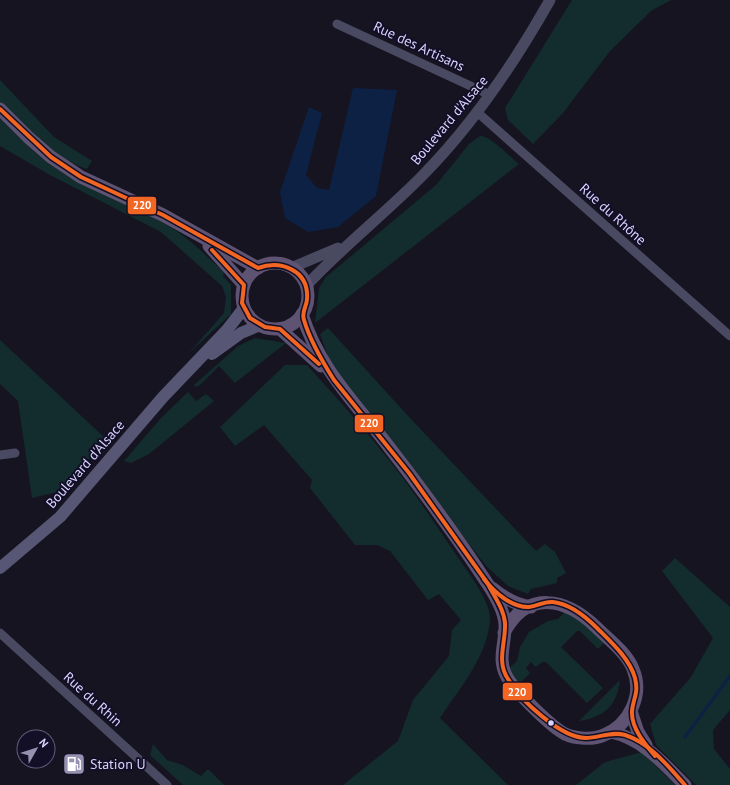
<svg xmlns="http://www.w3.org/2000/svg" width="730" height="785" viewBox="0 0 730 785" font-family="'PT Sans',sans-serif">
<rect width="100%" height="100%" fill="#161421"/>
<!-- green -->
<g fill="#132c2d">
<path d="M572,0H671L651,11L610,51L563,113L533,144L508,120L505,108Z"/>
<path d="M0,80L54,137L92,161L87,169C53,158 26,127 0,103Z"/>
<path d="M0,119C18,136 36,156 57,169C91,192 131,203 166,224C188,237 205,255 224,272L223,276L231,285V314L188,354L224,313L226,297L222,286L161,232L50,175L0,146Z"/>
<path d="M480,136C490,135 510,157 519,164L315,323L319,288L326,277L436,185L469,144Z"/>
<path d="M328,328L410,418L536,551L545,544L555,552L566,573L557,578V583L531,589L528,594L508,586L486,566L340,376L328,356L320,334Z"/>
<path d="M255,338L286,343L235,383L219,366L200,385L196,387L194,385L238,346Z"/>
<path d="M0,340L105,438L66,490L32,498L18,401L0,384Z"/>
<path d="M285,365H307C333,394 360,423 384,454C410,485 432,520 455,553C465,568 491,601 490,619C488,656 459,689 440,718L508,785H343L398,741L413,700L449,656L452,630L461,620L439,594L428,600L390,551L377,545H355L310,488L312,480L264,425L235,446L220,427Z"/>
<path d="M188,392L196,401L206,394L214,401L149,454L131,463L124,461L161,418Z"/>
<path d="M675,558L730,607V710L713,730L714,749L730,769V785H696L656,745L650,724L691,677L713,638L662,571Z"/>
<path d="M568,609L606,641L598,649L580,631H577L561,647L603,688L587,703L546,662H542L536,667L531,662L526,668L530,673L519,684L508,669L517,661L520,647L529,632L548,621L558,619Z"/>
<path d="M620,680C617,706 604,717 579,721Z"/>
<path d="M153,744L167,760L183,765L201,776L208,769L224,785H183L150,755Z"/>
<path d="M642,752L675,785H576L605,762Z"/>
</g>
<!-- water -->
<path fill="#0d2144" d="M353,88L397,90L376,196L338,227L308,232L285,218L280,192L309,107L322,113L306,175L317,188L329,190Z"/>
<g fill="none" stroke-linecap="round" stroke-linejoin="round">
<!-- stream -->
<path stroke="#0d2144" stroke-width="3" d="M685,737L730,676"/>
<!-- minor -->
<g stroke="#4a4962" stroke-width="9">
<path d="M337,24L490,95"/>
<path d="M477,112L730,336"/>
<path d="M0,455L15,453"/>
<path d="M0,633L167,785"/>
</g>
<!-- tertiary -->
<g stroke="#4a4962" stroke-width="11">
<path d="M291,268L338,248"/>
<path d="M306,286C343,246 386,213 424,174C475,122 515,62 550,0"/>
</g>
<!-- secondary -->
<g stroke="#575674" stroke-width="12">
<path d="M212,354L241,333L260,325"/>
<path d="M0,568L60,517L163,397L227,330L244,308"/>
</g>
<!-- primary -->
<g stroke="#5e5373" stroke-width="13">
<path d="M0,109L29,138L51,157L81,177L163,215L258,268"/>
<path d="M209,246L244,285"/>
<circle cx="275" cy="296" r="33"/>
<path d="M302,314C318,367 356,404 389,447C423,491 457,537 487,583C495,595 504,610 505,624C506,645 495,661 510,682C520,695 550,726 565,734C576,739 593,740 604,735C629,725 644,695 633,669C627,653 608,639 596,627C566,598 527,589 504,633"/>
<path d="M280,329L321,366"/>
<path d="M492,588C504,598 516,605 531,607"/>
<path d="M631,711L638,732L646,745"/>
<path d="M611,732C643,739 663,763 685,785"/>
</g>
<!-- bus-1 casing -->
<g stroke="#130f26" stroke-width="7">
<g id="bus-1">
<path d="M0,109L51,157L81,177L163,215L258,268C281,260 309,270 307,299C307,306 301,312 304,320C310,341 322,361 334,380L409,473L488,584C494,596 504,609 505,623C506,643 496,661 508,679C520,700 561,738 586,738C599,738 611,731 625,735C650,743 668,766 685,785"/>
<path d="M212,250L244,285L242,303L250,318L265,327L280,329L319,364"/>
<path d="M484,579C494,592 512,608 529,607C538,606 544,601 553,602C570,604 585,616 597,628C611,642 630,659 635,678C639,694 633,698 632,711C631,728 645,744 655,756"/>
</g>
</g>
<!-- bus-1 -->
<use href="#bus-1" stroke="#f26522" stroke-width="4"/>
</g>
<!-- icons -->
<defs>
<g id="fuel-square" transform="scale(1.15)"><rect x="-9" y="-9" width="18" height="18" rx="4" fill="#9591b1" stroke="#130f26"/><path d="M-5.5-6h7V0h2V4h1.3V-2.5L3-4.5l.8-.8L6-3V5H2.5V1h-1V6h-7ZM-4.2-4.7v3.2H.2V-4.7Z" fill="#fff"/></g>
</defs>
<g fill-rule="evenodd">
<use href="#fuel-square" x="74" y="764"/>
</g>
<!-- markers -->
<circle fill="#d9d4ff" stroke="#130f26" stroke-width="1.5" cx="551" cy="723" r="3.5"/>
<g text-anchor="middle" stroke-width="4" stroke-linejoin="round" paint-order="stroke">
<!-- street labels -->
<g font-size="14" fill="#d9d4ff" stroke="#130f26">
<text transform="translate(419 46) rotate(25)" y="5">Rue des Artisans</text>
<text transform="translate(449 120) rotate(-50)" y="5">Boulevard d'Alsace</text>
<text transform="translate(613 214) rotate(42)" y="5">Rue du Rhône</text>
<text transform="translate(85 464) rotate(-49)" y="5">Boulevard d'Alsace</text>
<text transform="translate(93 699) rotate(42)" y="5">Rue du Rhin</text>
</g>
<!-- poi labels -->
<g font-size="14" fill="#d9d4ff" stroke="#130f26" text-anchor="start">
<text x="90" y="769">Station U</text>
</g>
</g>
<g stroke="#130f26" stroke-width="1.5">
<rect x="127" y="196" width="30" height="19" rx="4" fill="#f26522"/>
<rect x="354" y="414" width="30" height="19" rx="4" fill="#f26522"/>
<rect x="502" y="682" width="31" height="19" rx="4" fill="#f26522"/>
</g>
<g font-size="11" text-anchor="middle" font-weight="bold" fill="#fff">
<text x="142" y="209">220</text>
<text x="369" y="427">220</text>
<text x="517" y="696">220</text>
</g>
<!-- north arrow -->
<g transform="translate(36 749) rotate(51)"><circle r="19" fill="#130f26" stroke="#625e7d"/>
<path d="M0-3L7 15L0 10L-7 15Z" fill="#9591b1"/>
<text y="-6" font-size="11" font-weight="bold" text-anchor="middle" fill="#d9d4ff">N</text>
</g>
</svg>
